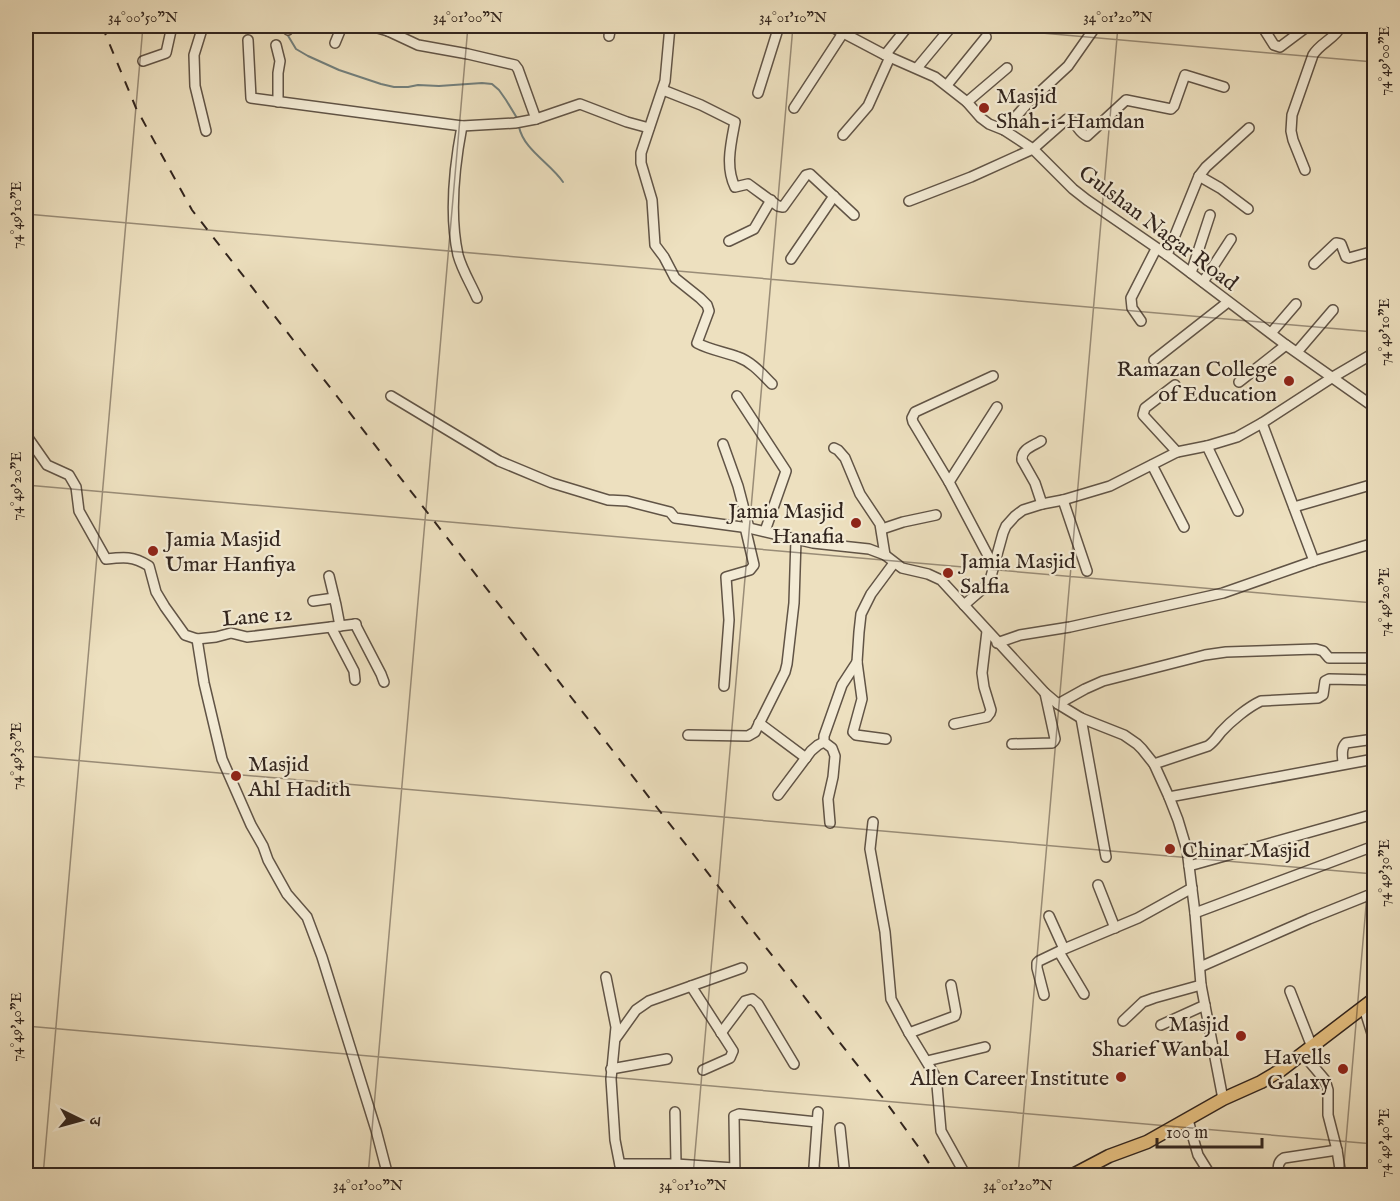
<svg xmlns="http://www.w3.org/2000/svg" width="1400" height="1201" viewBox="0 0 1400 1201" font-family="'IM FELL English','Noto Serif Devanagari',serif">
<rect width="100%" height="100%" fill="#ede0bf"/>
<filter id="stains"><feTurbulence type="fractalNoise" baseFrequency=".00333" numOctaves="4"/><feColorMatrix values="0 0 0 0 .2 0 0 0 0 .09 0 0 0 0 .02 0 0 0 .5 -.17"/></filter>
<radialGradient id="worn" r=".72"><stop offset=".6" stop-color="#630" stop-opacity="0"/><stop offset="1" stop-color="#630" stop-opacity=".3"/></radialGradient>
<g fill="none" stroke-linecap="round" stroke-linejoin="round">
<!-- stream -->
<g stroke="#727f7c" stroke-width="2">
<path d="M287,34L296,49L308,56L339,70L381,84L394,87H408L418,85L439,86L482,83L492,84L499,90L506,100L517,118"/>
<path d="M519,127C524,150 550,163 563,182"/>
</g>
<!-- minor casing -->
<g stroke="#615446" stroke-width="12">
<g id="minor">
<path d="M203,26L194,55L195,86L206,131"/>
<path d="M285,26L288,30"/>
<path d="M371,26L388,31"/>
<path d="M389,26L388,31L418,45L468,54L515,65L518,69L536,119"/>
<path d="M670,26L665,81L641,153V163L652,200L655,245L664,257L675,278L700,298L707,305L709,311L697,343C710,350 725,352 738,357C752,362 762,374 772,384"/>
<path d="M830,26L885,55L935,77L967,102L981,118L989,124L1004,130L1033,149L1073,189L1087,200L1167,255L1286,345L1374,407"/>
<path d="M1262,26L1274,45L1280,47L1308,26"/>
<path d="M609,36L611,26"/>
<path d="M248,40L251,98L462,126L515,123L536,119L580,104L627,122L649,128"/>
<path d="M335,43L342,26"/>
<path d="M276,45L280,61L278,73V102"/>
<path d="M885,55L905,30L904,26"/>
<path d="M143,61L166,53L172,26"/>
<path d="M917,68L952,26"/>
<path d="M947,85L986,37"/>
<path d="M663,90L701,105L735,122C731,143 725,167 735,187L748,184L778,206L783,207L806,175L810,174L854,215"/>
<path d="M758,93L779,26"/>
<path d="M967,102L1007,68"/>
<path d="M794,108L843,33"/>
<path d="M462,126C454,168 449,214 458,255C462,270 471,284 477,298"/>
<path d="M1004,130L1027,104L1068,66L1096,26"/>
<path d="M843,135L868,106L890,57"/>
<path d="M1305,170L1293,140L1291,131L1292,115L1313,55C1320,43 1336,38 1341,26"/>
<path d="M1199,176L1220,188L1248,209"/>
<path d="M909,201L971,177L1033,149L1067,119C1076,120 1078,133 1087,136L1126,100L1171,109L1174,106L1185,75L1224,87"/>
<path d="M729,241L754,229L771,200"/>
<path d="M1167,255L1199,176L1206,167L1249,128"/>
<path d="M791,259L834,196"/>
<path d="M1314,264L1336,243L1341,244L1346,257L1349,258L1374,251"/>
<path d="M1191,273L1210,215"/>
<path d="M1203,282L1231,239"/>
<path d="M1141,321L1132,308L1131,298L1156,249"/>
<path d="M1271,333L1296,304"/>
<path d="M1297,352L1333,310"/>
<path d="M1154,360L1228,302"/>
<path d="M993,376L915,412L912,418L913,422L949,482L994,567"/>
<path d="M1239,382L1286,345"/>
<path d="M1175,385L1145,408L1143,415L1177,452"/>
<path d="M391,396L499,461L552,483L608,500L627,501L670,512L675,518L749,528L813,543L869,549L885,555L902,568L928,574L941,580L1045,693L1058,704L1081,718L1124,735L1137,744L1142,749L1154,764L1169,797L1178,820L1187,850L1195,913L1201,985L1223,1099"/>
<path d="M737,396L786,471L785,474L765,531"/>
<path d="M1262,423L1314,561"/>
<path d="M26,435L47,465L69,475L76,487L79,511L106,559C124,557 133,556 149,566L156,592L165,607L185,635L197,639L216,637L231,633L247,637L356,624"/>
<path d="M1041,441C1033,446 1021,449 1022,460L1035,483L1042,504"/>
<path d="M723,444L738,486L749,528"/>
<path d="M1207,446L1238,511"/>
<path d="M834,448L838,450L845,458L860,494L880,524L885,555"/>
<path d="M1152,465L1184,527"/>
<path d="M949,482L997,407"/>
<path d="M1063,500L1087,571"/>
<path d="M1294,507L1374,484"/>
<path d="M882,529L903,522L936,515"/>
<path d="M329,576L336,605L340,626"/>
<path d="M313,601L334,598"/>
<path d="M964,605L987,585L990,580L1003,533L1006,526L1015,516L1023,510L1042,504L1063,500L1110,486L1177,452L1207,446L1237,437L1262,423L1333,377L1374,353"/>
<path d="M355,624L381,674L384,682"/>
<path d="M331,627L354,671L355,680"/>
<path d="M197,639L204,683L222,759L251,825L263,846L268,860L287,894L307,917L322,957L376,1130L388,1176"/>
<path d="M997,643L1020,635L1070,627L1223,593L1314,561L1374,543"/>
<path d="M724,686L729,620L726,577L750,570L754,565L745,527"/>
<path d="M1058,704L1085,689L1103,681L1205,655L1226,652L1316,649L1323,651L1329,658H1374"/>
<path d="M1081,718L1106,857"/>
<path d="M759,723L806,758"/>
<path d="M954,724L987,717L990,713L991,710L984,687L982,673L987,631"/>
<path d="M688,735L748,736L755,732L785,672L787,664L794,603L796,539"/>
<path d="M886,739L856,735L853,732L862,699L857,662L859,632L861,614L871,594L894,563"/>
<path d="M1012,744L1052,743L1054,741L1055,739L1045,693"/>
<path d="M1154,764L1208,746C1214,742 1217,737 1221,732C1231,721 1248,707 1261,701L1318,698L1323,695L1325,681L1329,679L1374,680"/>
<path d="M1343,764C1343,757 1340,749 1346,743L1374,739"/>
<path d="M778,795L811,751L818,745L824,742"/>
<path d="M1169,797L1374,759"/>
<path d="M873,822L870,849L885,932L891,999L909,1033L934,1074L937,1085L941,1131L966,1176"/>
<path d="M830,823L828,799L833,777L835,756L832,748L824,742V736L842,685L857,662"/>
<path d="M1189,866L1374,814"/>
<path d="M1098,885L1115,928"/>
<path d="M1195,913L1374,846"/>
<path d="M1049,916L1064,949"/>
<path d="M1059,952L1084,994"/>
<path d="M1200,967L1309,919L1374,893"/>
<path d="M606,977L616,1027L611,1079L615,1140L622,1176"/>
<path d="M691,986L733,1051L730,1058L703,1070"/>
<path d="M1290,991L1312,1047"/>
<path d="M1044,995L1037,968V963L1039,961L1064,949L1138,918L1192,888"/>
<path d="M1364,1008L1374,1040"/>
<path d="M1123,1021L1143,1002L1154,998L1201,985"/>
<path d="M1161,1025L1205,1005"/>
<path d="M721,1033L745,1001L752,999L758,1004L794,1064"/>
<path d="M909,1033L955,1016L956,1012L951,985"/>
<path d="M616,1038L636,1010L649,1001L742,968"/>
<path d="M1303,1054L1325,1080L1328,1090V1115L1337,1150L1341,1176"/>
<path d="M927,1061L985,1047"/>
<path d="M611,1069L667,1059"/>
<path d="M675,1112L676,1164"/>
<path d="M1188,1120L1198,1155L1211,1176"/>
<path d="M840,1128L845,1176"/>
<path d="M620,1164H676L734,1168"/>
<path d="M735,1176L734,1116L739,1114L817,1122"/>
<path d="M817,1176L814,1167L818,1112"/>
<path d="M1279,1176C1278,1168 1277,1162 1284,1158L1337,1150"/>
</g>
</g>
<!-- major casing -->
<g stroke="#32251e" stroke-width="15">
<path id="major" d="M1071,1176L1109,1156L1147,1142L1223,1099L1261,1082L1281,1070L1374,999"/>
</g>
<!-- minor -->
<use href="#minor" stroke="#f3ebd5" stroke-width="9"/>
<!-- major -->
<use href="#major" stroke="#e6c080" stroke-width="12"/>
<!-- rail -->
<path stroke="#32251e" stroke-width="2" stroke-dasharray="10 10" stroke-linecap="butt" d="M102,26L136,108L192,210L883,1098L920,1149L937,1176"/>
</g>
<!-- ticks -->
<path fill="none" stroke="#32251e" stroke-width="1.5" stroke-opacity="0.45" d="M960,26L1374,62M26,214L1374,332M26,485L1374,603M26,756L1374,874M26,1026L1374,1144M43,1176L143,26M368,1176L468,26M693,1176L793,26M1018,1176L1118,26M1343,1176L1374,812"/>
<!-- markers -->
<g fill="#8f2418" stroke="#f3ebd5" stroke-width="2">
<circle cx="984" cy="108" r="6"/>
<circle cx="1289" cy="381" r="6"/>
<circle cx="856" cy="523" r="6"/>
<circle cx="153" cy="551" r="6"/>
<circle cx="948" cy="573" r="6"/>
<circle cx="236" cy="776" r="6"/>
<circle cx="1170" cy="849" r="6"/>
<circle cx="1241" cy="1036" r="6"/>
<circle cx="1343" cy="1069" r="6"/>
<circle cx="1121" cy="1077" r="6"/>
</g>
<g text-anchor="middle" stroke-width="4.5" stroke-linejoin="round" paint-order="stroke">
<!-- poi labels -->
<g font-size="22" fill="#32251e" stroke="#f3ebd5" text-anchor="start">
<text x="996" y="103">Masjid<tspan x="996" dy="25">Shah-i-Hamdan</tspan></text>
<text x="1277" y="376" text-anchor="end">Ramazan College<tspan x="1277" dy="25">of Education</tspan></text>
<text x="844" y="518" text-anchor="end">Jamia Masjid<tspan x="844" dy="25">Hanafia</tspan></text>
<text x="165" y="546">Jamia Masjid<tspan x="165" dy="25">Umar Hanfiya</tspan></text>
<text x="960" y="568">Jamia Masjid<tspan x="960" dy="25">Salfia</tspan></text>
<text x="248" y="771">Masjid<tspan x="248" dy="25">Ahl Hadith</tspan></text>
<text x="1182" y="857">Chinar Masjid</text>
<text x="1229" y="1031" text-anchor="end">Masjid<tspan x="1229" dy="25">Sharief Wanbal</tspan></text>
<text x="1331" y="1064" text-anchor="end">Havells<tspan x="1331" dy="25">Galaxy</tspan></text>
<text x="1109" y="1085" text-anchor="end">Allen Career Institute</text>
</g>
<!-- street labels -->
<g font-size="22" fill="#32251e" stroke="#f3ebd5">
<text transform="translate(1159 227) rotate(37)" y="8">Gulshan Nagar Road</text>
<text transform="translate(257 615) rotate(-5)" y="8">Lane 12</text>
</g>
</g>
<!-- margin -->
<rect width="1400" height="1201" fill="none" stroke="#ede0bf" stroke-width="66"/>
<!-- north arrow -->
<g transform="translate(81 1120) rotate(95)" stroke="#f3ebd5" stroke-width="4.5" paint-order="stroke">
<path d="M0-4.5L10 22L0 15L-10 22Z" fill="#32251e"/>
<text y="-9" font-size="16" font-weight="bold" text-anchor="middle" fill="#32251e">उ</text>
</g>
<!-- scale -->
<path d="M1157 1138v9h105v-9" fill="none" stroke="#32251e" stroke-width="3"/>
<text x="1166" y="1138" font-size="18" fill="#32251e" stroke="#f3ebd5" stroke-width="4.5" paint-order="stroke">100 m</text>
<rect x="33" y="33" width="1334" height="1135" fill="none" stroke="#32251e" stroke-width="2"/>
<g font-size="15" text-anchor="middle" fill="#32251e">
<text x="143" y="22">34°00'50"N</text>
<text x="468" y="22">34°01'00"N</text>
<text x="793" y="22">34°01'10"N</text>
<text x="1118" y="22">34°01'20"N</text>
<text transform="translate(1384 61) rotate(-90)" y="5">74°49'00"E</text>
<text transform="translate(16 215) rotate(-90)" y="5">74°49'10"E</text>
<text transform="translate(1384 332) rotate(-90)" y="5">74°49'10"E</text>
<text transform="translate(16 486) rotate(-90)" y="5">74°49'20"E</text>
<text transform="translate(1384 602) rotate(-90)" y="5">74°49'20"E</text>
<text transform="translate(16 756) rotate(-90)" y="5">74°49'30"E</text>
<text transform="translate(1384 873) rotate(-90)" y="5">74°49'30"E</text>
<text transform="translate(16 1027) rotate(-90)" y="5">74°49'40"E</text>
<text transform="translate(1384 1143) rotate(-90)" y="5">74°49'40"E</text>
<text x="368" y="1190">34°01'00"N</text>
<text x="693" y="1190">34°01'10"N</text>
<text x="1018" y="1190">34°01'20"N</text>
</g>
<rect width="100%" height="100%" filter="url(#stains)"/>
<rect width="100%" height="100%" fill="url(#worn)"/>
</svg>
